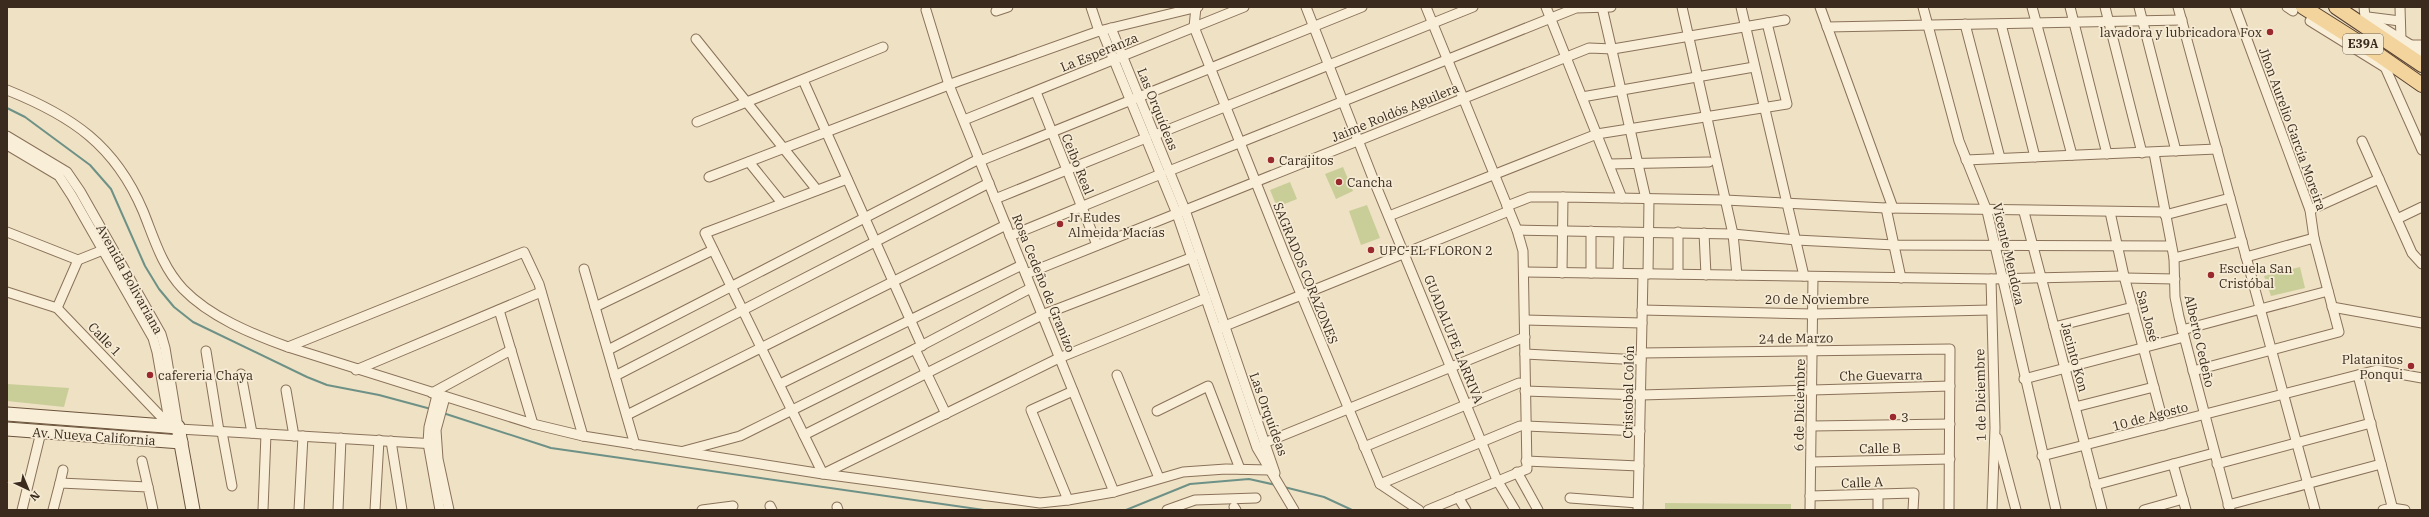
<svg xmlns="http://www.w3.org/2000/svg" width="2429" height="517" viewBox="0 0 2429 517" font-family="'IBM Plex Serif',serif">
<rect width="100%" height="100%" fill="#efe1c4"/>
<!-- green -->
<g fill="#c9ce98">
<path d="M1343,167L1353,191L1336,199L1325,174Z"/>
<path d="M1290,182L1297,199L1277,207L1270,190Z"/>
<path d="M1367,205L1380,238L1361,245L1349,211Z"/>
<path d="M2300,267L2305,288L2271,296L2264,276Z"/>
<path d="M7,384L69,388L64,407L7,401Z"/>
<path d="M7,420L147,431V433L7,424Z"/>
<path d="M1665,503L1791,504V510H1665Z"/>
</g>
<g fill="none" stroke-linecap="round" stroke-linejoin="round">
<!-- stream -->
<g stroke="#6d9186" stroke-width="2">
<path d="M7,108L25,117L90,165L111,189L145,266L159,289L174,307L193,322L307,377L327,385L379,395L431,409"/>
<path d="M443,413L551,448L984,510"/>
<path d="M1284,487L1324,497L1352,510"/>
<path d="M1126,510L1190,484L1249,479L1276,485"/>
</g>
<!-- street casing -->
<g stroke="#8a725a" stroke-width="11">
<g id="street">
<path d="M1091,7L1099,31"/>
<path d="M1196,7L1194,27L1286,258L1380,484L1419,510"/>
<path d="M1306,7L1374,181L1497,480L1515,510"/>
<path d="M1426,7L1517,230L1523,251L1527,469L1428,510"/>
<path d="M1546,7L1622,198"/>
<path d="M1602,7L1646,199"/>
<path d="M1682,7L1733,234L1737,275"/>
<path d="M1741,7L1804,276"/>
<path d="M1820,7L1893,208"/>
<path d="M1923,7L1959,141L1987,211L2056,510"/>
<path d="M2032,7L2072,155"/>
<path d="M2070,7L2107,154"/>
<path d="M2105,7L2142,153"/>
<path d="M2139,7L2176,151"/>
<path d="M2178,7L2315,510"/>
<path d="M2287,7L2293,11"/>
<path d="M2364,7L2365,17L2411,45H2422"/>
<path d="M926,10L949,85L1114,492"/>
<path d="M996,11L1008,7"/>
<path d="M2368,17L2400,21"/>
<path d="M2310,21L2386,68"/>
<path d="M1965,24L2000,158"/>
<path d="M2001,24L2035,157"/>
<path d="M1827,27L2182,20"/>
<path d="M1111,28L1185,210L1275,473"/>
<path d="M1102,31L1177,214L1257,448L1294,510"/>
<path d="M696,39L817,190"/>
<path d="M2399,43L2401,40L2400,7"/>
<path d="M2411,45L2422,54"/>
<path d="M2381,58L2422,150"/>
<path d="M803,80L922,346"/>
<path d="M7,90C72,116 115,145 143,211C154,238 162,267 183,289C210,317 252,334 288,347L533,424L583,436L823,474L1040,503L1068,500L1114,492L1183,472L1226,469L1269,470"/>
<path d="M1036,92L1097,245"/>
<path d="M1582,97L1754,67"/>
<path d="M964,120L1244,7"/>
<path d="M697,122L883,47"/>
<path d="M1155,135L1473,7"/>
<path d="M7,136L67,172L80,191L161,334L165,348L178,427"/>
<path d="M2362,141L2412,253L2422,264"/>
<path d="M7,145L59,176L72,196L153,338L157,352L170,426"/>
<path d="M2154,153L2174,258L2175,297L2179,317L2230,510"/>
<path d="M1966,160L2217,149"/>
<path d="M749,162L782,203"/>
<path d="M1609,164L1709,162"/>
<path d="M1169,171L1576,8L1611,7"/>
<path d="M709,177L959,81L1099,31L1198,7"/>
<path d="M847,179L705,233L823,474L1059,358L1206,298"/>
<path d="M995,199L1146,138"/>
<path d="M1507,206L1530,197H1563"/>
<path d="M1886,208L1901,278"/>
<path d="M2310,210L2379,179"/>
<path d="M2024,212L2102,510"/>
<path d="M2110,212L2124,276L2164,425"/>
<path d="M2165,215L2230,198"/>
<path d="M1389,216L1597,134L1787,104L1767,23"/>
<path d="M2397,219L2422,207"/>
<path d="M1517,230L1733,234L1796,240L1895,245L2171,246"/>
<path d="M7,232L78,260L108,248"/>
<path d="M1704,233L1706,275"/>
<path d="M1010,236L1161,174"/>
<path d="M2246,257L2314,238"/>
<path d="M2174,258L2242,241"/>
<path d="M584,269L635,445"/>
<path d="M1525,272L1991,279L2124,276"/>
<path d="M1562,273L1563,197L1725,200L1886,208L2165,212"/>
<path d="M1591,273V231"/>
<path d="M1618,273L1619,232"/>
<path d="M1026,274L1589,48L1613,49L1785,20"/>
<path d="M1648,274L1649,199"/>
<path d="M1678,274V232"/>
<path d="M2125,278L2175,279"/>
<path d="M1991,279L1995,428L1992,510"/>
<path d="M7,292L57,308L170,426"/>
<path d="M595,307L713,250"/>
<path d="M2332,307L2422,323"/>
<path d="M57,308L78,260"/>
<path d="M499,310L533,424"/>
<path d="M1642,310L1814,314L1991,310"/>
<path d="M1525,320L1642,323"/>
<path d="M2054,327L2133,307"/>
<path d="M1220,328L1509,211"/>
<path d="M2182,330L2328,291"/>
<path d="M288,347L524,252L539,284L583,436"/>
<path d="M915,349L946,414"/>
<path d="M608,350L979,159L980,161L1362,7"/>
<path d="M206,351L219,431"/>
<path d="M1641,353L1950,349L1949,510"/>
<path d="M1525,354L1641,360"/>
<path d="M356,370L541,292"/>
<path d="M2193,371L2339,332L2314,238L2310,210L2235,7"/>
<path d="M241,374L252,433"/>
<path d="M1117,375L1159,478"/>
<path d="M2358,375L2393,510"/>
<path d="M615,376L989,183"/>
<path d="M2024,379L2184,337"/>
<path d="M780,384L1022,265"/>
<path d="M286,390L294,436"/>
<path d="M1525,391L1641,395L1950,386"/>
<path d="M432,393L511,350"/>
<path d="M437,395L429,427L428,443L440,510"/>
<path d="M445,397L436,430L438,459L449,510"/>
<path d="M2075,407L2154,387"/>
<path d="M1157,411L1208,386L1240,469"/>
<path d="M627,415L1006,225"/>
<path d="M1526,426L1640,431"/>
<path d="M1812,426L1950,424"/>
<path d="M179,429L436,444"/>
<path d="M222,432L232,486"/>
<path d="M804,435L1042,315L1193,257"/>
<path d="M1997,438L2016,510"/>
<path d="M391,441L402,510"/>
<path d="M1264,443L1525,337"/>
<path d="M1364,447L1519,383"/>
<path d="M684,451L740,436L915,349L1031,288"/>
<path d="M2042,456L2377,370L2422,378"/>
<path d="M142,461L148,487"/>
<path d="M1526,461L1639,466"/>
<path d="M1811,462L1950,459"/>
<path d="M2173,464L2186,510"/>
<path d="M2217,464L2371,423"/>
<path d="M1517,472L1538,510"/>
<path d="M60,483L63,470"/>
<path d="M1380,484L1520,426"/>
<path d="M2095,485L2214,453"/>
<path d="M1810,496L1914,493L1913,510"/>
<path d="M1458,497L1466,510"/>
<path d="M1570,498L1638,503"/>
<path d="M1068,500L1031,410L1073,391"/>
<path d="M2228,505L2381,464"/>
<path d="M770,506L772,510"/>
<path d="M837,507L838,510"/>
<path d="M1234,507L1236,510"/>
<path d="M22,510L41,432"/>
<path d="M53,510L60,483L148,487L153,510"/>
<path d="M263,510L266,434"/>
<path d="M299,510L303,436"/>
<path d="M338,510L341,438"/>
<path d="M375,510L379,440"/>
<path d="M702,510L733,506"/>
<path d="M1167,510L1195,500L1256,498"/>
<path d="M1638,510L1643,274"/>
<path d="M1810,510L1813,277"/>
<path d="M1878,510V494"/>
<path d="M2144,510L2183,499"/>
<path d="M2383,510L2392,508L2405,510"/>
</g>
</g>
<!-- secondary casing -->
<g stroke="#6c533d" stroke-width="15">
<g id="secondary">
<path d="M7,414L178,427L193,510"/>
<path d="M7,429L181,442"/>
</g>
</g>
<!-- primary casing -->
<g stroke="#58402e" stroke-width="16">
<g id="primary">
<path d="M2303,7L2379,55L2422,85"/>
<path d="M2336,7L2422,65"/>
</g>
</g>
<!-- street -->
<use href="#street" stroke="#f9eed8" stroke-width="9"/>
<!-- secondary -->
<use href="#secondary" stroke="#f9eed8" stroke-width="13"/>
<!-- primary -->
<use href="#primary" stroke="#f2d49c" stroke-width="14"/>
</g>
<!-- markers -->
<g fill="#9a292e" stroke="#f6ebd4" stroke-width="1.5">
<circle cx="2270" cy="32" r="4"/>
<circle cx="1271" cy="160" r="4"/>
<circle cx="1339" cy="182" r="4"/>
<circle cx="1060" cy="224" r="4"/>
<circle cx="1371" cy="250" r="4"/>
<circle cx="2211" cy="275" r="4"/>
<circle cx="2411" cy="366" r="4"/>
<circle cx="150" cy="375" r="4"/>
<circle cx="1893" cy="417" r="4"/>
</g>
<g text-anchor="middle" stroke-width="3.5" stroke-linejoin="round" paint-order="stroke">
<!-- shield labels -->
<rect fill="#f6ebd4" stroke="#726555" stroke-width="1" x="2343" y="34" width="40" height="20" rx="3"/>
<g font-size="12" font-weight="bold" fill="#3a2b1e">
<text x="2363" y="48">E39A</text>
</g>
<!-- poi labels -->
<g font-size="13" fill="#3a2b1e" stroke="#f6ebd4" text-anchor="start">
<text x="2262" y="37" text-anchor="end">lavadora y lubricadora Fox</text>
<text x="1279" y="165">Carajitos</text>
<text x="1347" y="187">Cancha</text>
<text x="1068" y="222">Jr Eudes<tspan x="1068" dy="15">Almeida Macías</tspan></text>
<text x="1379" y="255">UPC-EL FLORON 2</text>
<text x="2219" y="273">Escuela San<tspan x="2219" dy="15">Cristóbal</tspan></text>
<text x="2403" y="364" text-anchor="end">Platanitos<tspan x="2403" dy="15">Ponqui</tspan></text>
<text x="158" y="380">cafereria Chaya</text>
<text x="1901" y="422">3</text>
</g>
<!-- street labels -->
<g font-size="13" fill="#3a2b1e" stroke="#f6ebd4">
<text transform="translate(1099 52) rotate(-22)" y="5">La Esperanza</text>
<text transform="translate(1158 109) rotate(68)" y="5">Las Orquídeas</text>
<text transform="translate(1395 112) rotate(-22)" y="5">Jaime Roldós Aguilera</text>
<text transform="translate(2293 129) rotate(70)" y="5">Jhon Aurelio García Moreira</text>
<text transform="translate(1078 164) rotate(68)" y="5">Ceibo Real</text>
<text transform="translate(2009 254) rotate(77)" y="5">Vicente Mendoza</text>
<text transform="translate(1306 273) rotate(68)" y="5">SAGRADOS CORAZONES</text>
<text transform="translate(130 279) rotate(61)" y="5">Avenida Bolivariana</text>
<text transform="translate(1044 283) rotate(68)" y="5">Rosa Cedeño de Granizo</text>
<text x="1817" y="304">20 de Noviembre</text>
<text transform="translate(2148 316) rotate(75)" y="5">San José</text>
<text transform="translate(1796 338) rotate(-1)" y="5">24 de Marzo</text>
<text transform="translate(105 339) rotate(46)" y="5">Calle 1</text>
<text transform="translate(1454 339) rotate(68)" y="5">GUADALUPE LARRIVA</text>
<text transform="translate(2200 341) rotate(77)" y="5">Alberto Cedeño</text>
<text transform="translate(2075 357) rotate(75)" y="5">Jacinto Kon</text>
<text transform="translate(1881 375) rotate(-1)" y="5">Che Guevarra</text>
<text transform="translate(1628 392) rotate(-89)" y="5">Cristobal Colón</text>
<text transform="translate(1980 395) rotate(-91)" y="5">1 de Diciembre</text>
<text transform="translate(1799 405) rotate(-89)" y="5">6 de Diciembre</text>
<text transform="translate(1269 414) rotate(70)" y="5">Las Orquídeas</text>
<text transform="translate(2150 416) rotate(-15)" y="5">10 de Agosto</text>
<text transform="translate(94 436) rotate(4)" y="5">Av. Nueva California</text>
<text transform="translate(1880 448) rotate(-1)" y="5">Calle B</text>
<text transform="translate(1862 482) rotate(-2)" y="5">Calle A</text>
</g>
</g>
<!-- border -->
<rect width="2429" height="517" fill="none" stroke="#3a2b1e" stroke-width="16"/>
<!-- north arrow -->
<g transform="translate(28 489) rotate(136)" stroke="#f6ebd4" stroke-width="3" paint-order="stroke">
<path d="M0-3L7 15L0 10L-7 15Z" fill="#3a2b1e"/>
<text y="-6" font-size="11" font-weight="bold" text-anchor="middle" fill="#3a2b1e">N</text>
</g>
</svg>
